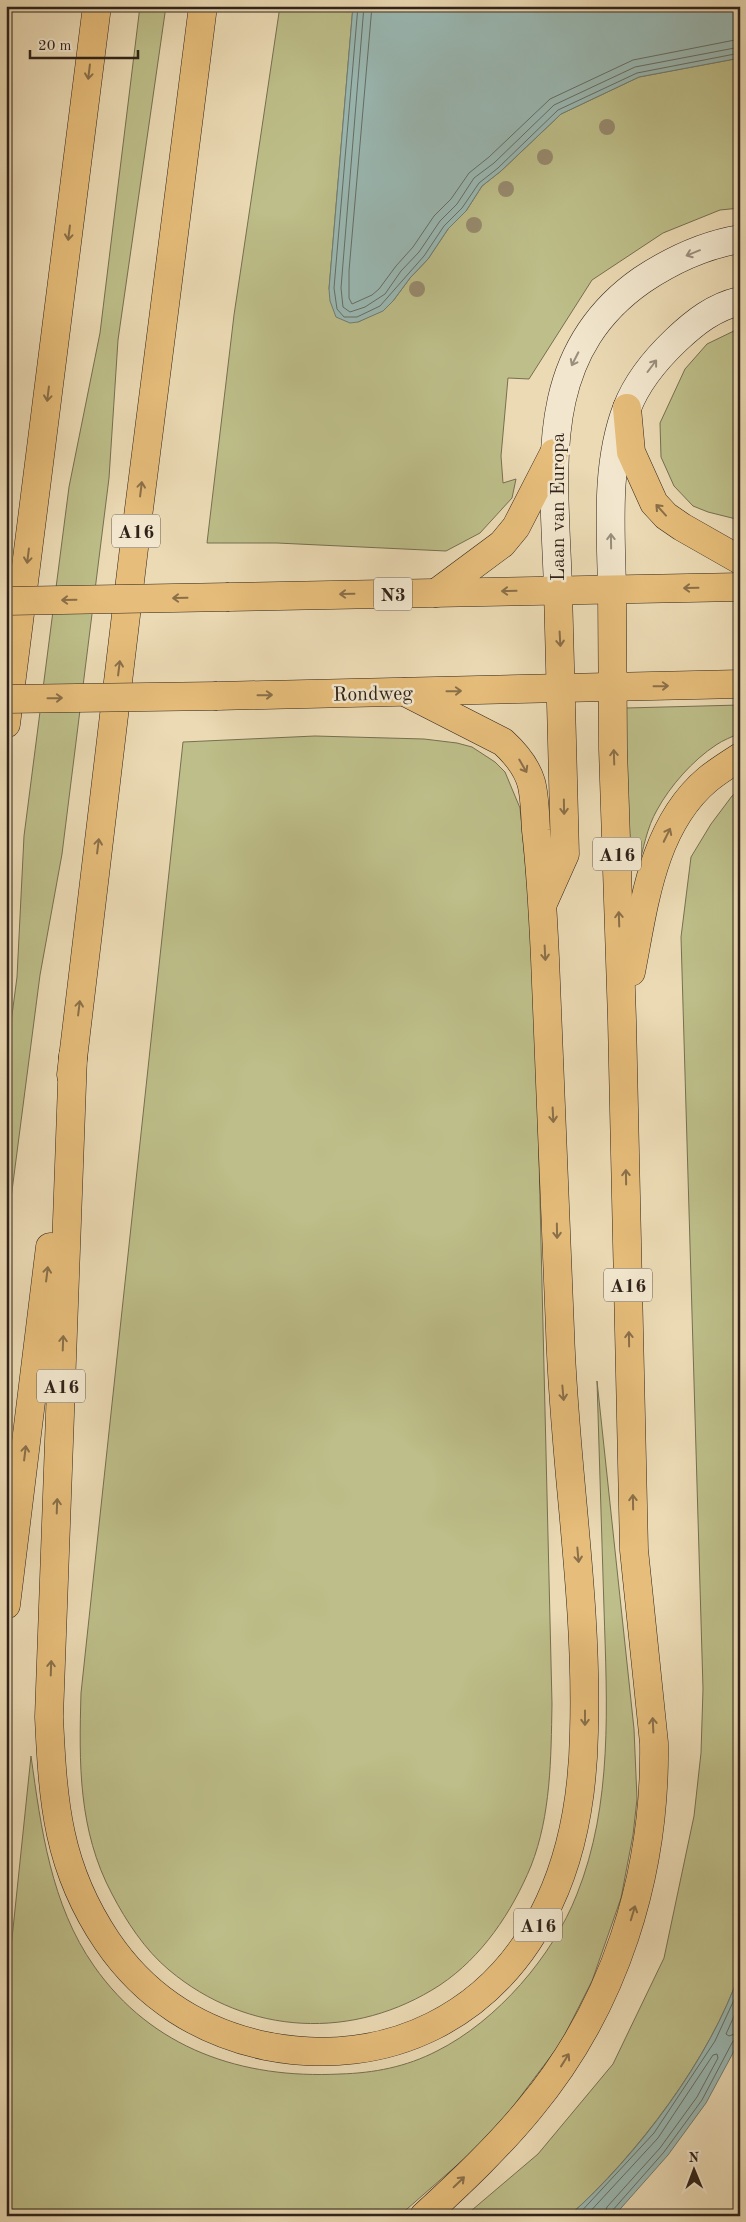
<svg xmlns="http://www.w3.org/2000/svg" width="746" height="2222" viewBox="0 0 746 2222" font-family="'Old Standard TT',serif">
<rect width="100%" height="100%" fill="#ebdab4"/>
<filter id="stains"><feTurbulence type="fractalNoise" baseFrequency=".004" numOctaves="4"/><feColorMatrix values="0 0 0 0 .2 0 0 0 0 .09 0 0 0 0 .02 0 0 0 .5 -.17"/></filter>
<radialGradient id="worn" r=".72"><stop offset=".6" stop-color="#630" stop-opacity="0"/><stop offset="1" stop-color="#630" stop-opacity=".3"/></radialGradient>
<!-- green -->
<g fill="#bdbe89" stroke="#767051">
<path d="M140,6H166L118,340L109,478L62,854L40,975L6,1237V1061L17,977L24,836L69,487L100,333Z"/>
<path d="M280,6H353L329,289L358,322L383,310L393,301L410,278L428,259L448,229L466,211L482,186L501,171L561,114L639,77L740,58V208L720,210L663,233L592,280L529,379L508,378L501,456L503,483L516,479L512,498L480,533L446,551L277,543H207L234,315Z"/>
<path d="M740,328V519H736L708,512L693,506L674,486L661,457L660,423L685,369L707,344Z"/>
<path d="M740,705V733C732,737 723,740 716,745C693,760 670,786 657,810C647,827 643,850 638,869H627L626,708Z"/>
<path d="M315,736L424,739L457,743L472,747L495,762L505,772L520,808L528,891L536,1032L552,1704C551,1758 551,1815 531,1866C512,1912 482,1957 440,1985C354,2041 248,2036 169,1970C145,1950 126,1921 112,1894C78,1830 79,1763 81,1693L183,742Z"/>
<path d="M740,789V1972C710,2059 637,2155 569,2216H465L538,2154L613,2064L664,1958L694,1816L701,1753L703,1689L681,937L691,857L711,824L732,796Z"/>
<path d="M597,1381L634,1729L637,1799L633,1835L621,1898L592,1981L560,2044L499,2125L472,2152L399,2216H6V1996L31,1756C41,1828 51,1905 94,1966C152,2049 242,2079 340,2074C374,2073 406,2067 437,2051C497,2021 553,1956 577,1894C613,1804 607,1704 604,1609C602,1533 599,1457 597,1381Z"/>
</g>
<!-- water -->
<g fill="#9ab9b4" stroke="#6f7d76">
<path d="M353,6H740V58L639,77L561,114L501,171L482,186L466,211L448,229L428,259L410,278L393,301L383,311L358,322L350,323L336,317L330,301L329,289Z"/>
<path d="M740,1972V2040L706,2103L668,2155L614,2216H569C638,2155 710,2059 740,1972Z"/>
</g>
<g fill="none" stroke-linecap="round" stroke-linejoin="round">
<!-- shore -->
<g stroke="#646e66" stroke-width="1">
<path d="M358,6L334,288L337,309L344,317H357L380,306L424,256L444,226L462,208L479,183L498,168L558,110L637,73L740,53"/>
<path d="M364,6L341,288L343,307L350,312L365,307L385,294L401,271L419,252L440,221L457,204L474,178L494,163L554,105L635,67L740,47"/>
<path d="M372,6L349,271V298L352,304L372,295L379,289L396,266L413,247L434,216L451,199L469,173L489,157L550,99L633,60L740,39"/>
<path d="M740,2003L726,2034L729,2036L740,2032"/>
<path d="M577,2216L654,2133L715,2041L740,1987"/>
<path d="M586,2216L658,2138L713,2055L717,2054L718,2058L697,2097L660,2148L607,2207L604,2216"/>
<path d="M611,2216L612,2211L664,2152L702,2100L733,2041L740,2039"/>
</g>
<!-- secondary casing -->
<g stroke="#2f2219" stroke-width="29">
<g id="secondary">
<path d="M558,590C555,475 533,356 642,280C672,260 704,245 740,239"/>
<path d="M612,590C611,530 605,465 627,408C637,382 656,359 676,340C695,322 714,307 740,301"/>
</g>
</g>
<!-- highway casing -->
<g stroke="#2f2219" stroke-width="29">
<g id="highway">
<path d="M627,408L631,452L654,503L666,516L682,527L740,560"/>
<path d="M436,593L502,544L516,527L554,453"/>
<path d="M229,597L740,587"/>
<path d="M217,696L740,684"/>
<path d="M6,724L97,6"/>
<path d="M544,901L565,854L558,590"/>
<path d="M631,972C644,906 652,826 708,779C718,771 729,764 740,757"/>
<path d="M73,1056L49,1717C53,1802 57,1867 107,1941C145,1997 200,2032 266,2046C387,2070 497,2016 549,1903C574,1850 583,1790 584,1732C588,1597 564,1464 560,1330C556,1206 551,1082 545,958C543,915 541,873 536,830C535,815 535,796 531,782C526,766 514,752 503,742L405,692"/>
<path d="M71,1075L134,548L203,6"/>
<path d="M6,1605L50,1247"/>
<path d="M424,2216C461,2182 498,2147 530,2108C615,2006 656,1875 654,1743L634,1550L622,1020L613,749L612,590"/>
</g>
</g>
<!-- secondary -->
<use href="#secondary" stroke="#f2e7ce" stroke-width="28"/>
<!-- highway -->
<use href="#highway" stroke="#e6bd7a" stroke-width="28"/>
<!-- highway-bridge casing -->
<g stroke="#2f2219" stroke-width="29" stroke-linecap="butt">
<g id="highway-bridge">
<path d="M6,601L229,597"/>
<path d="M6,699L217,696"/>
</g>
</g>
<!-- highway-bridge -->
<use href="#highway-bridge" stroke="#e6bd7a" stroke-width="28"/>
</g>
<!-- trees -->
<g fill="#978a6e">
<circle cx="607" cy="127" r="8"/>
<circle cx="545" cy="157" r="8"/>
<circle cx="506" cy="189" r="8"/>
<circle cx="474" cy="225" r="8"/>
<circle cx="417" cy="289" r="8"/>
</g>
<!-- one-way arrows -->
<defs><path id="oneway-shaft" d="M-6 0H5M1.5-3L5.5 0L1.5 3" fill="none" stroke-width="1.6" stroke-linecap="round" stroke-linejoin="round" transform="scale(1.25)"/></defs>
<g stroke="#8a704a">
<use href="#oneway-shaft" transform="translate(89 72) rotate(97)"/>
<use href="#oneway-shaft" transform="translate(69 233) rotate(97)"/>
<use href="#oneway-shaft" transform="translate(48 394) rotate(97)"/>
<use href="#oneway-shaft" transform="translate(141 489) rotate(-83)"/>
<use href="#oneway-shaft" transform="translate(661 510) rotate(-132)"/>
<use href="#oneway-shaft" transform="translate(28 556) rotate(97)"/>
<use href="#oneway-shaft" transform="translate(691 588) rotate(179)"/>
<use href="#oneway-shaft" transform="translate(509 591) rotate(179)"/>
<use href="#oneway-shaft" transform="translate(347 594) rotate(179)"/>
<use href="#oneway-shaft" transform="translate(180 598) rotate(179)"/>
<use href="#oneway-shaft" transform="translate(69 600) rotate(179)"/>
<use href="#oneway-shaft" transform="translate(560 639) rotate(87)"/>
<use href="#oneway-shaft" transform="translate(119 668) rotate(-83)"/>
<use href="#oneway-shaft" transform="translate(661 686) rotate(-1)"/>
<use href="#oneway-shaft" transform="translate(454 691) rotate(-1)"/>
<use href="#oneway-shaft" transform="translate(265 695) rotate(-1)"/>
<use href="#oneway-shaft" transform="translate(55 698) rotate(-1)"/>
<use href="#oneway-shaft" transform="translate(614 757) rotate(-92)"/>
<use href="#oneway-shaft" transform="translate(523 766) rotate(60)"/>
<use href="#oneway-shaft" transform="translate(564 807) rotate(89)"/>
<use href="#oneway-shaft" transform="translate(667 835) rotate(-64)"/>
<use href="#oneway-shaft" transform="translate(98 846) rotate(-83)"/>
<use href="#oneway-shaft" transform="translate(619 919) rotate(-92)"/>
<use href="#oneway-shaft" transform="translate(545 953) rotate(87)"/>
<use href="#oneway-shaft" transform="translate(79 1008) rotate(-83)"/>
<use href="#oneway-shaft" transform="translate(553 1115) rotate(87)"/>
<use href="#oneway-shaft" transform="translate(626 1177) rotate(-91)"/>
<use href="#oneway-shaft" transform="translate(557 1231) rotate(89)"/>
<use href="#oneway-shaft" transform="translate(47 1274) rotate(-83)"/>
<use href="#oneway-shaft" transform="translate(629 1339) rotate(-91)"/>
<use href="#oneway-shaft" transform="translate(63 1343) rotate(-88)"/>
<use href="#oneway-shaft" transform="translate(563 1393) rotate(85)"/>
<use href="#oneway-shaft" transform="translate(25 1453) rotate(-83)"/>
<use href="#oneway-shaft" transform="translate(633 1502) rotate(-91)"/>
<use href="#oneway-shaft" transform="translate(57 1506) rotate(-88)"/>
<use href="#oneway-shaft" transform="translate(578 1555) rotate(85)"/>
<use href="#oneway-shaft" transform="translate(51 1668) rotate(-88)"/>
<use href="#oneway-shaft" transform="translate(585 1718) rotate(90)"/>
<use href="#oneway-shaft" transform="translate(653 1725) rotate(-93)"/>
<use href="#oneway-shaft" transform="translate(633 1913) rotate(-73)"/>
<use href="#oneway-shaft" transform="translate(565 2060) rotate(-58)"/>
<use href="#oneway-shaft" transform="translate(459 2182) rotate(-44)"/>
</g>
<g stroke="#9a8e7d">
<use href="#oneway-shaft" transform="translate(693 253) rotate(158)"/>
<use href="#oneway-shaft" transform="translate(575 359) rotate(117)"/>
<use href="#oneway-shaft" transform="translate(652 366) rotate(-53)"/>
<use href="#oneway-shaft" transform="translate(611 541) rotate(-91)"/>
</g>
<g text-anchor="middle" stroke-width="5" stroke-linejoin="round" paint-order="stroke">
<!-- shield labels -->
<g fill="#f2e7ce" stroke="#6a5d4f" stroke-width="1">
<rect x="112" y="514.5" width="48" height="33" rx="4"/>
<rect x="374" y="577.5" width="38" height="33" rx="4"/>
<rect x="593" y="837.5" width="48" height="33" rx="4"/>
<rect x="604" y="1268.5" width="48" height="33" rx="4"/>
<rect x="37" y="1369.5" width="48" height="33" rx="4"/>
<rect x="514" y="1908.5" width="48" height="33" rx="4"/>
</g>
<g font-size="19" font-weight="bold" fill="#2f2219">
<text x="136" y="538">A16</text>
<text x="393" y="601">N3</text>
<text x="617" y="861">A16</text>
<text x="628" y="1292">A16</text>
<text x="61" y="1393">A16</text>
<text x="538" y="1932">A16</text>
</g>
<!-- street labels -->
<g font-size="20" fill="#2f2219" stroke="#f2e7ce">
<text transform="translate(557 507) rotate(-90)" y="7">Laan van Europa</text>
<text transform="translate(373 693) rotate(-1)" y="7">Rondweg</text>
</g>
</g>
<!-- margin -->
<rect width="746" height="2222" fill="none" stroke="#ebdab4" stroke-width="25"/>
<rect x="8" y="8" width="731" height="2207" fill="none" stroke="#2f2219" stroke-width="2.5"/>
<rect x="12" y="12" width="721" height="2197" fill="none" stroke="#2f2219"/>
<!-- north arrow -->
<g transform="translate(694 2170) rotate(359)" stroke="#f2e7ce" stroke-width="4" paint-order="stroke">
<path d="M0-4L9 19L0 12L-9 19Z" fill="#2f2219"/>
<text y="-8" font-size="14" font-weight="bold" text-anchor="middle" fill="#2f2219">N</text>
</g>
<!-- scale -->
<path d="M30 50v8h108v-8" fill="none" stroke="#2f2219" stroke-width="2.5"/>
<text x="38" y="50" font-size="15" fill="#2f2219" stroke="#f2e7ce" stroke-width="4" paint-order="stroke">20 m</text>
<rect width="100%" height="100%" filter="url(#stains)"/>
<rect width="100%" height="100%" fill="url(#worn)"/>
</svg>
